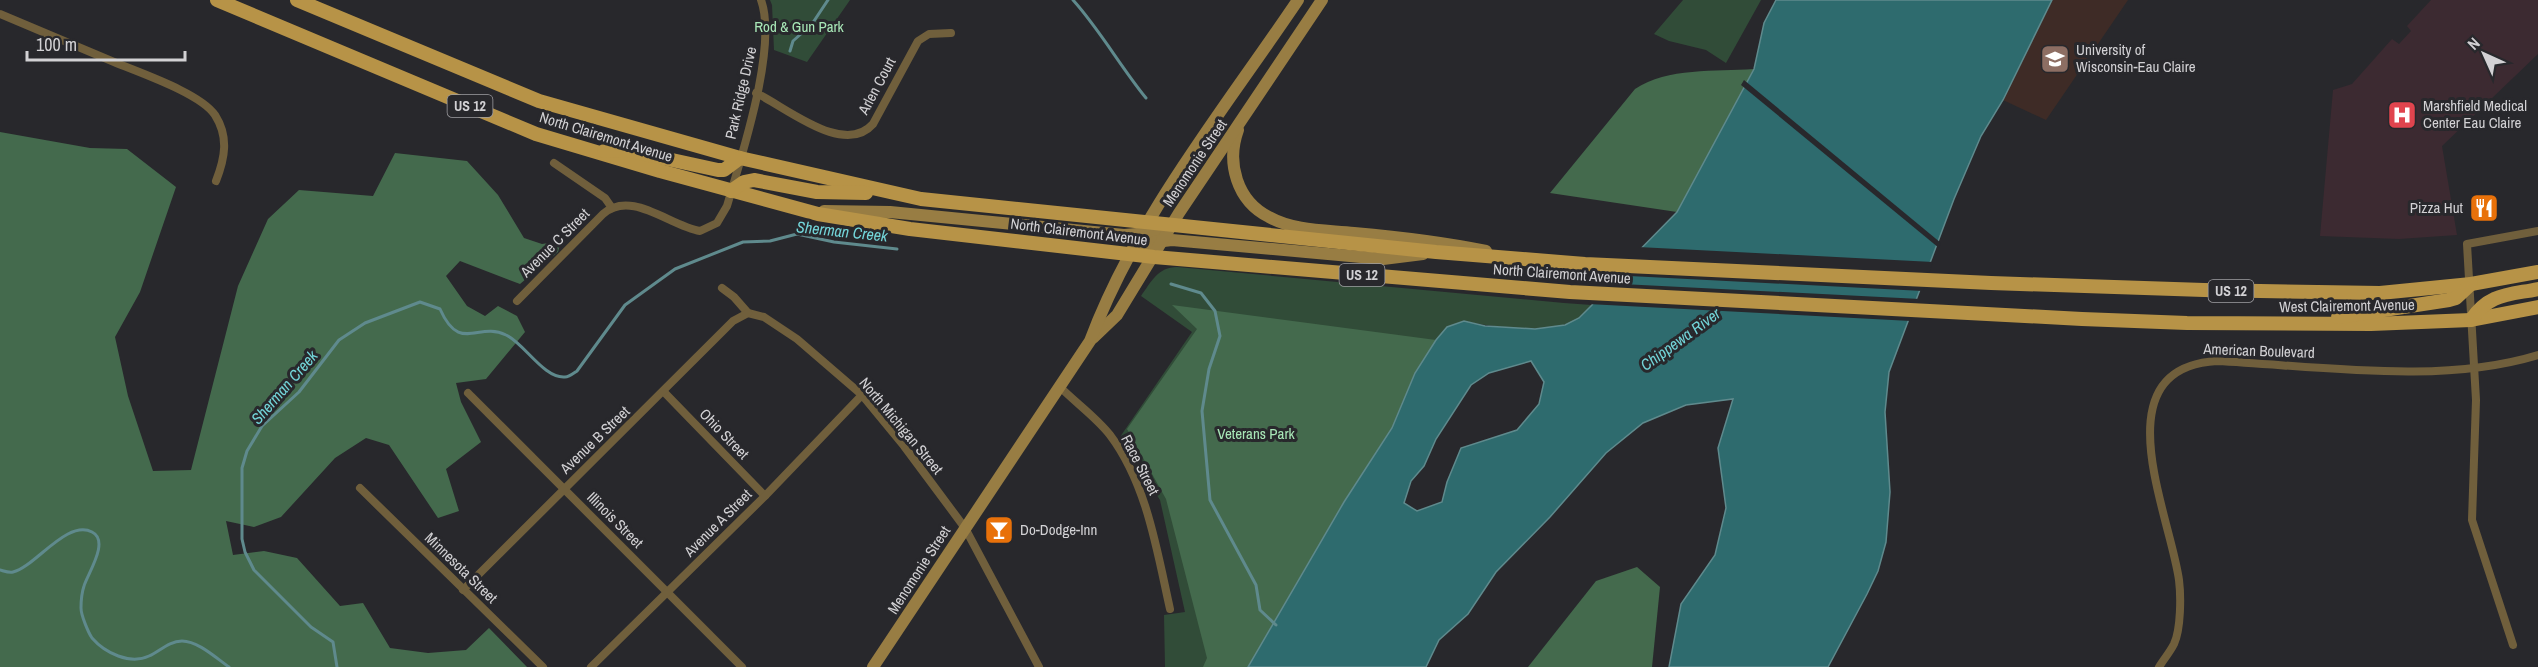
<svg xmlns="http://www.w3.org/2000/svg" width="2538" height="667" viewBox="0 0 2538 667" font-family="'Archivo Narrow',sans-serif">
<rect width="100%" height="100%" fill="#28282c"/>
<!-- education -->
<path fill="#3e2b26" d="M2052,0H2128L2046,120L2003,100Z"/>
<!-- medical -->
<path fill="#3c2a31" d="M2431,0H2538V54L2442,146L2457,235L2399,239L2320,236L2333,90L2352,84L2392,39L2399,44L2411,31L2407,26Z"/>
<!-- green -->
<g fill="#314c38">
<path d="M770,0H850L807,62L774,50L772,5Z"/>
<path d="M1683,0H1761L1726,63L1706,50L1669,41L1654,34Z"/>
<path d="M1177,267L1564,303L1592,305C1588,309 1584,315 1579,318C1554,336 1493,327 1464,321L1436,340L1248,667H1165L1164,615L1185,612L1160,500L1120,437L1192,332L1141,296C1151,282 1158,267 1177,267Z"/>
</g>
<!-- forest -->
<g fill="#446a4d">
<path d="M1754,69L1677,212L1550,193L1635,89C1668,67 1715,72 1754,69Z"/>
<path d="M0,132L90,148L127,149L176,187L140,292L115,337L128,396L153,471L191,470L238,286L268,219L299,190L373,196L395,153L467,161L498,195L524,238L542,244L561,241L558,252L520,284L460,261L446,276L467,306L485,316L498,306L517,316L525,332L486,379L456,383L461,402L481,442L446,469L459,511L438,518L389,445L366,438L335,458L281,517L254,527L226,521L233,555L264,551L297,558L340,606L363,603L390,648L428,653L466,650L489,628L527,667H0Z"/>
<path d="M1172,305L1436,340L1415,373L1392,428L1344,502L1248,667H1203L1207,658L1166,499L1127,429L1197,329Z"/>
<path d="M1637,567L1660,587L1652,667H1528L1596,581Z"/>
</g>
<!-- water -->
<path fill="#2e6b6e" stroke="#5f8a8d" stroke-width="1.5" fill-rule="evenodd" d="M1776,0H2052L2003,100L1981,136L1954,199L1889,372L1885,412L1890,492L1886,542L1878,571L1867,594L1828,667H1669L1681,604L1715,555L1726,508L1718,448L1733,399L1686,405L1643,423L1606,453L1550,517L1496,572L1468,614L1439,640L1426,667H1248L1344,502L1392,428L1415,373L1436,340L1447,327L1464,321L1485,326L1535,329L1565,325L1579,318L1592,305L1606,282L1617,273L1677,212L1754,69L1764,23ZM1531,361L1544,382L1539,404L1517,430L1461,448L1447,482L1442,502L1417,511L1404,503L1411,481L1424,466L1436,439L1471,385L1489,373Z"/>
<!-- pier -->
<g fill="#28282c">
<path d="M1744,80L1941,243L1939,248L1741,85Z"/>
<path d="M1638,247L1933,262L1923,291L1610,275Z"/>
<path d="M1602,283L1920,299L1911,321L1588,304Z"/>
</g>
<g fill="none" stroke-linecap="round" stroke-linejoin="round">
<!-- stream -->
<g stroke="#5f8a8d" stroke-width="3">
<path d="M1073,0C1100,30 1120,66 1146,98"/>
<path d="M790,51L793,41L812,24L828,0"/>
<path d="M1171,284L1201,293L1215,311L1220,336L1209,369L1202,411L1210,500L1256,585L1260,610L1276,625"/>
<path d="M0,570C4,571 9,573 13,572C35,567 67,519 92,532C110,541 88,573 84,586C82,592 81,601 81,608C81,615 88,632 92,638C105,653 130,665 149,656C160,651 169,641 182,641C198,641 216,658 229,667"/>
<path d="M337,667L333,642L311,627L254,570L245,552L242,539V468L247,451L262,426L299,392L339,340L365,323L420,302L440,309C460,354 478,321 506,335C524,343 544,379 565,377C569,377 574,373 577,371L625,305L675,269L743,242L770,241L797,234L834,242L897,249"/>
</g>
<!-- street -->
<g stroke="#705f3c" stroke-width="8">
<path d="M0,14C38,30 76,46 114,62C140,73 200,93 215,115C229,137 225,158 216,181"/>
<path d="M756,93C786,107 844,157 873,124L918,41L929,34L951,33"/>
<path d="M554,163L605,198L612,208"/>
<path d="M722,288L734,297L748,313L764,317L797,339L862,395L904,446L965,528L1039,667"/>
<path d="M517,301L603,214C631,189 670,226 700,231L717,223L727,206C741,157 778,47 761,0"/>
<path d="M1060,387C1076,403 1097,418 1110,435C1147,484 1157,551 1170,609"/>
<path d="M664,392L765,496"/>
<path d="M468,393L742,667"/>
<path d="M360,488L543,667"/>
<path d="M463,590L733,321L748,313"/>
<path d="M2513,645L2472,520L2476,400L2467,244L2538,231"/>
<path d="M591,667L765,496L862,395"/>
<path d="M2159,667C2164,659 2170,652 2174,644C2181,629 2181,596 2179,580C2170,514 2100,368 2217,361C2319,366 2440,385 2538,355"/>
</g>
<!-- secondary -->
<g stroke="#987d43" stroke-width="12">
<path d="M1238,130C1226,163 1237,201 1269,217C1294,231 1326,230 1354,233C1399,237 1442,242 1486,251"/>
<path d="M824,211L890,212L1124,235L1149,233L1171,226"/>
<path d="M1132,253L1155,242L1172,240L1383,259L1423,254"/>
<path d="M1093,338L1117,315L1179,213L1322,0"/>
<path d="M873,667L1090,341C1137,216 1224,110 1298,0"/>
</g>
<!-- primary -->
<g stroke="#b79347" stroke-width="14">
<path d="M217,0L536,134L660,171L818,214L910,229L1154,257L1570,292L2082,319L2187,323L2371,324L2471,320L2538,307"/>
<path d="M297,0L539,101L740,158L921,199L1436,252L1585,264L1991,283L2204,290L2380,293L2471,284L2538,272"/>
<path d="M604,151L626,150L718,170H724L740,158"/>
<path d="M731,191L744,182L754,180L817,192L866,193"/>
<path d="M2338,317L2449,300L2456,298L2471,284"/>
<path d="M2471,320C2489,293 2509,295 2538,289"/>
</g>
</g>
<!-- icons -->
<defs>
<g id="university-square" transform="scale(1.5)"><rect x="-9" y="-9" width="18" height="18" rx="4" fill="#8d6e63" stroke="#28282c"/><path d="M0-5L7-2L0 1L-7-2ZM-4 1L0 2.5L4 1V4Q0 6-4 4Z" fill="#fff"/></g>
<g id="hospital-square" transform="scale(1.5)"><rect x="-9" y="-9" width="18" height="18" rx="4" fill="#e0444e" stroke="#28282c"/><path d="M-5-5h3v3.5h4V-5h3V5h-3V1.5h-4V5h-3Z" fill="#fff"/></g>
<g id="restaurant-square" transform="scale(1.5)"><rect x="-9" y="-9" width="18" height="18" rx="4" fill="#e8710a" stroke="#28282c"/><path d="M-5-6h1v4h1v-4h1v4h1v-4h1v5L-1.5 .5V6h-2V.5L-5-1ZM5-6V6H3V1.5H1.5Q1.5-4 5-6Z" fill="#fff"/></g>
<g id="bar-square" transform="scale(1.5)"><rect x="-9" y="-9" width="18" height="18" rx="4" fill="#e8710a" stroke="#28282c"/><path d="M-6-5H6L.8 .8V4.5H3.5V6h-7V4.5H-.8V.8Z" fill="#fff"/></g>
</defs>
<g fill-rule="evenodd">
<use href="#university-square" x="2055" y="59"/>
<use href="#hospital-square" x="2402" y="115"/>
<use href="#restaurant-square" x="2484" y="208"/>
<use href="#bar-square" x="999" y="530"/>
</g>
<g text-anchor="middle" stroke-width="6" stroke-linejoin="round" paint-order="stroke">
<!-- shield labels -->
<g fill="#28282c" stroke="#9f9ea2" stroke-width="1.5">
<rect x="447.5" y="95" width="45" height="22" rx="4.5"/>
<rect x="1339.5" y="264" width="45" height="22" rx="4.5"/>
<rect x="2208.5" y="280" width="45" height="22" rx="4.5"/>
</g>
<g font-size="14" font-weight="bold" fill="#d2d1d4">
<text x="470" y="111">US 12</text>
<text x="1362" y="280">US 12</text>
<text x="2231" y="296">US 12</text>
</g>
<!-- park labels -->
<g font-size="15" fill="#a8e7b7" stroke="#28282c">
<text x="799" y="32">Rod &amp; Gun Park</text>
<text x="1256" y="439">Veterans Park</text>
</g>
<!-- poi labels -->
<g font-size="15" fill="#d2d1d4" stroke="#28282c" text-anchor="start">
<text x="2076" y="55">University of<tspan x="2076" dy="17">Wisconsin-Eau Claire</tspan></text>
<text x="2423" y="111">Marshfield Medical<tspan x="2423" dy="17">Center Eau Claire</tspan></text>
<text x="2463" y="213" text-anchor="end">Pizza Hut</text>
<text x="1020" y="535">Do-Dodge-Inn</text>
</g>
<!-- street labels -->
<g font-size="15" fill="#d2d1d4" stroke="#28282c">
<text transform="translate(877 86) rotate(-62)" y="5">Arlen Court</text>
<text transform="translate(741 93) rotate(-77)" y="5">Park Ridge Drive</text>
<text transform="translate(606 137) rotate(17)" y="5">North Clairemont Avenue</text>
<text transform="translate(1195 163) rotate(-56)" y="5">Menomonie Street</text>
<text transform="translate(1079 232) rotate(7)" y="5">North Clairemont Avenue</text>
<text transform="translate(555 243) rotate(-45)" y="5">Avenue C Street</text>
<text transform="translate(1562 274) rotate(4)" y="5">North Clairemont Avenue</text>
<text transform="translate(2347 306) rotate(-1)" y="5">West Clairemont Avenue</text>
<text transform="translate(2259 351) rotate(2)" y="5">American Boulevard</text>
<text transform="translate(901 426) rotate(50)" y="5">North Michigan Street</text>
<text transform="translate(724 434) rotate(46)" y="5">Ohio Street</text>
<text transform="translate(595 440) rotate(-44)" y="5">Avenue B Street</text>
<text transform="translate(1140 465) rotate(63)" y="5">Race Street</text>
<text transform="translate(615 520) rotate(45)" y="5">Illinois Street</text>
<text transform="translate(718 523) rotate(-45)" y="5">Avenue A Street</text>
<text transform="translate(461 568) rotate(44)" y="5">Minnesota Street</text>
<text transform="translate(919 570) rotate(-57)" y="5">Menomonie Street</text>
</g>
<!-- water labels -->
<g font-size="16" font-style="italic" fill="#73d5d9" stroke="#28282c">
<text transform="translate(842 231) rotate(6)" y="6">Sherman Creek</text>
<text transform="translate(1680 339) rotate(-36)" y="6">Chippewa River</text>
<text transform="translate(284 387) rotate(-49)" y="6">Sherman Creek</text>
</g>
</g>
<!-- north arrow -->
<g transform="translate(2484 54) rotate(315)" stroke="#28282c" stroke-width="4.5" paint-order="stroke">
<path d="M0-4.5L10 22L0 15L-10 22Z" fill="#d2d1d4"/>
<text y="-9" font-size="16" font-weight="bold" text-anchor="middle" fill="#d2d1d4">N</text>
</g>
<!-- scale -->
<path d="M27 51v9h158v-9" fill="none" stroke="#d2d1d4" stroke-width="3"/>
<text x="36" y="51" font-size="18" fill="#d2d1d4" stroke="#28282c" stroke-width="4.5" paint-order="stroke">100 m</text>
</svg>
